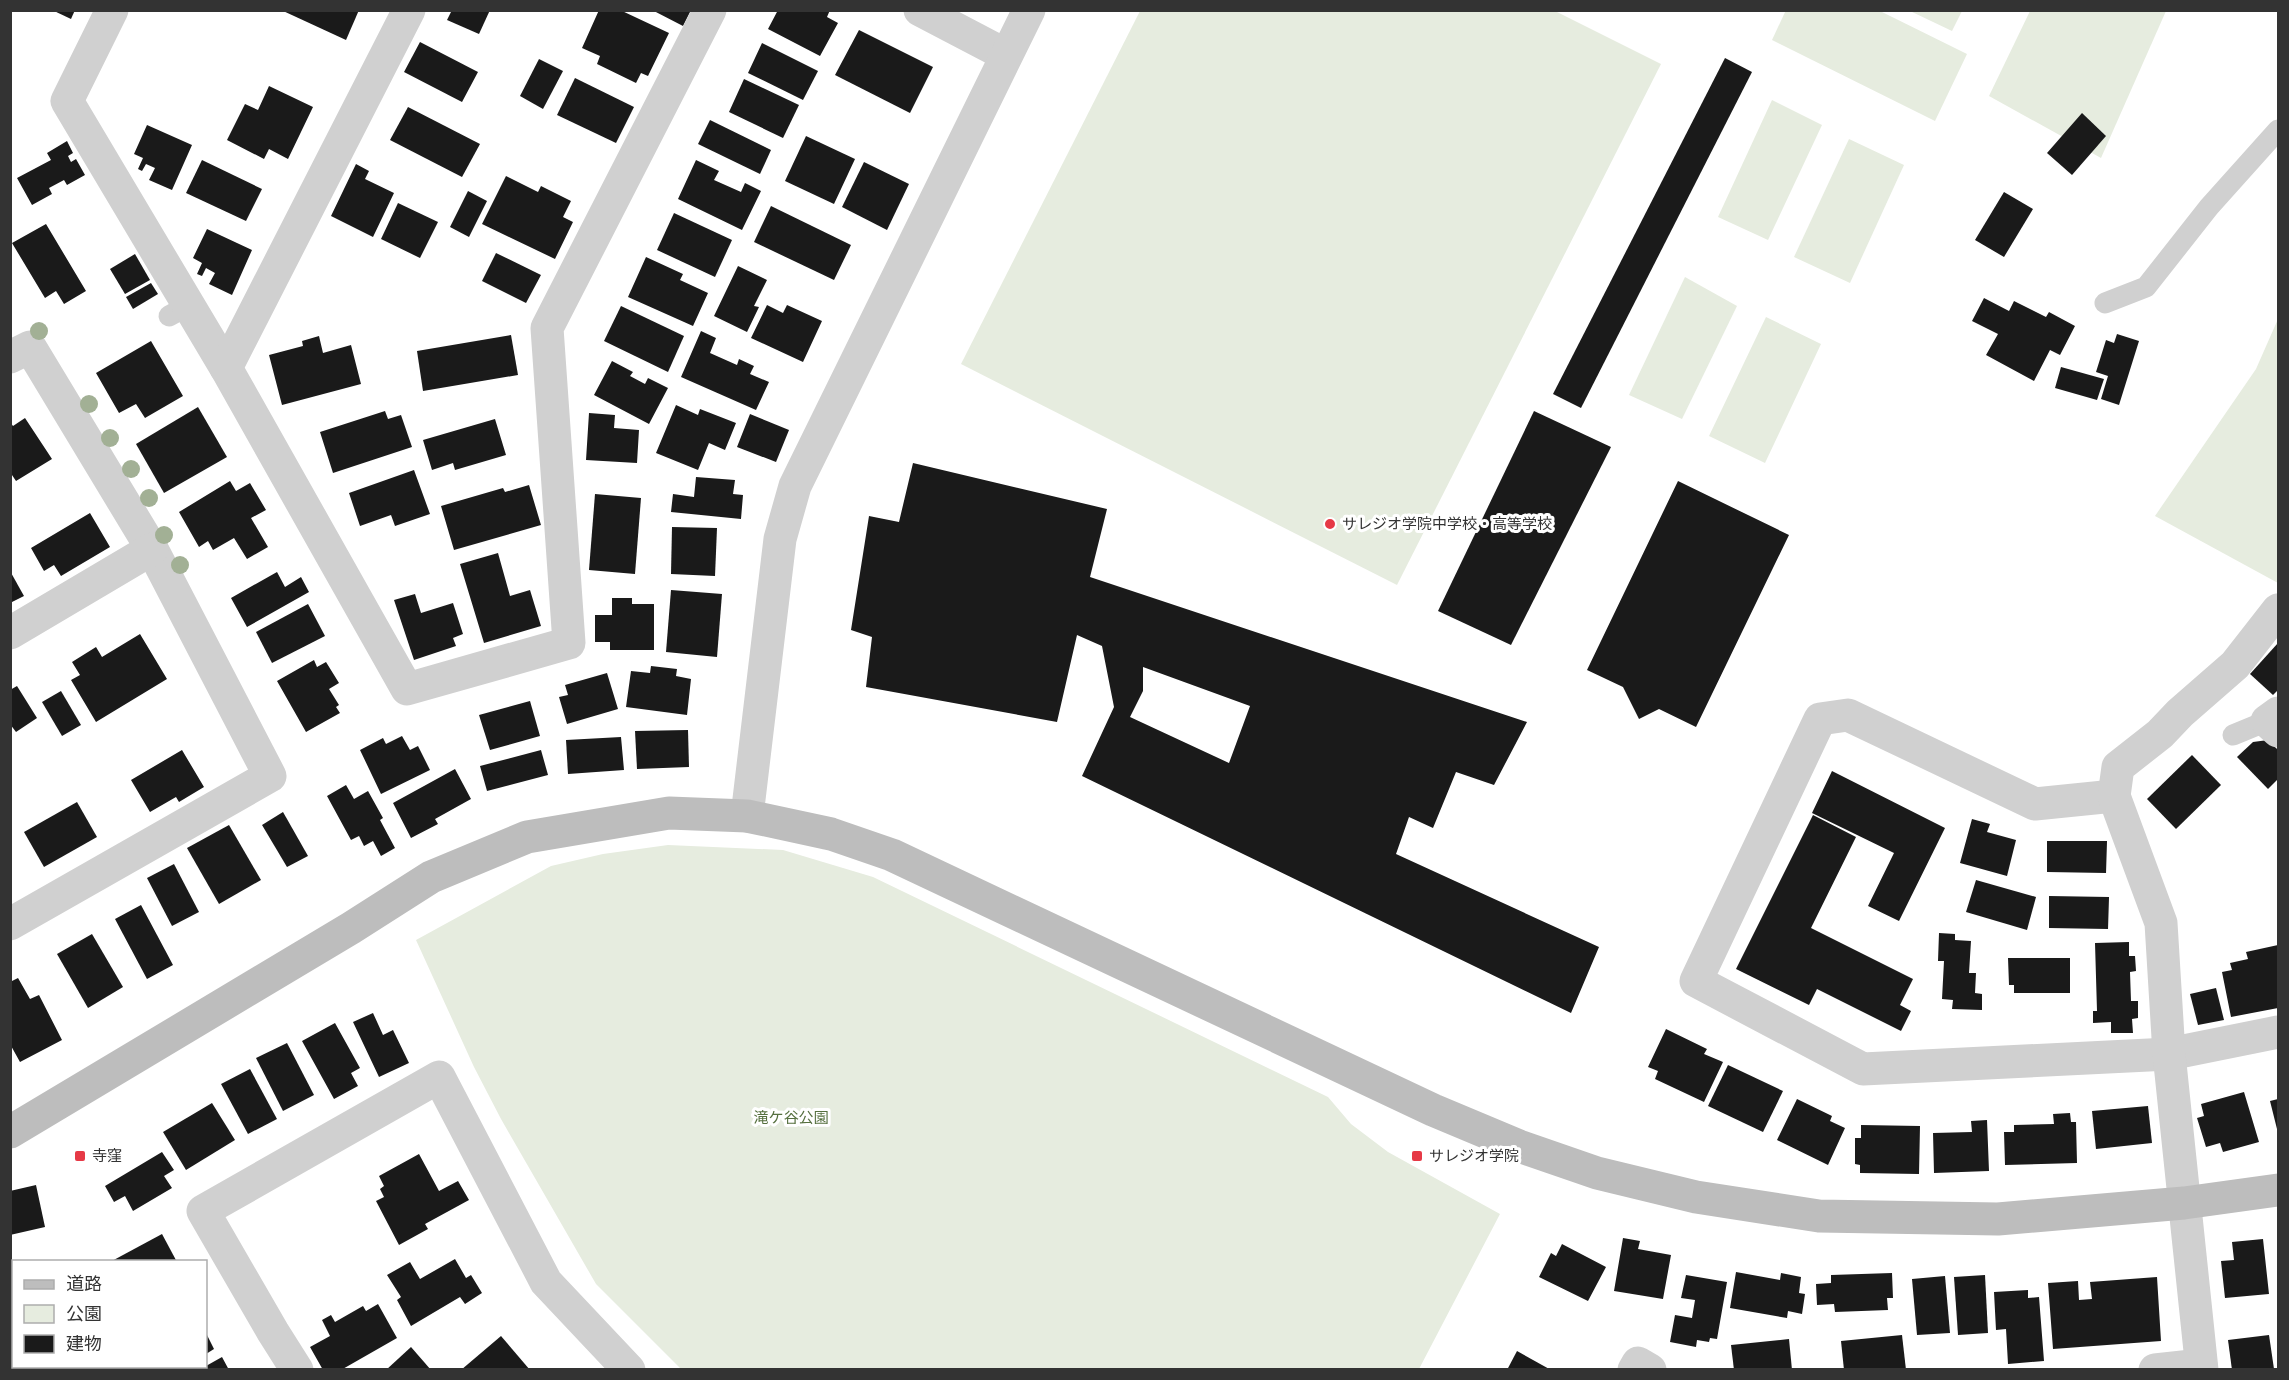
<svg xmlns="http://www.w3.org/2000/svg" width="2289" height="1380" viewBox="0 0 2289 1380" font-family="'Asap Condensed','Noto Sans JP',sans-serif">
<rect width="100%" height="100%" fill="#fff"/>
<!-- green -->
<g fill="#e6ecdf">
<path d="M1786,10L1880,11L1967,54L1935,121L1772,40Z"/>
<path d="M1140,11H1555L1661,64L1397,585L961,364Z"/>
<path d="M1910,11H1962L1952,31Z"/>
<path d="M2030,11H2166L2101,158L1989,96Z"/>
<path d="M1772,100L1822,125L1768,240L1718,217Z"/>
<path d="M1849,139L1904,165L1850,283L1794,257Z"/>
<path d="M1685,277L1737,306L1682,419L1629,395Z"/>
<path d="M1766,317L1821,344L1765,463L1709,436Z"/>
<path d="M2278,319V583L2155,516L2256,369Z"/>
<path d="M668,845L783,850L873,877L1328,1097L1351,1124L1388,1152L1500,1214L1419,1369H681L596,1284L501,1119L474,1067L416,940L551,866L603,854Z"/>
</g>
<!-- building -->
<g fill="#1a1a1a" fill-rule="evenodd">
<path d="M52,10H75L71,19Z"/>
<path d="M281,10H359L346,40Z"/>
<path d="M452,10H490L479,34L447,20Z"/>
<path d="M599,10H620L669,33L648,76L641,73L636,83L597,64L600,56L582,48Z"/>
<path d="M652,10H691L683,26Z"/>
<path d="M778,10H830L827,17L838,23L820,56L768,29Z"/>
<path d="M859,30L933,67L910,113L835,75Z"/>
<path d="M420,42L478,72L462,102L404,72Z"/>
<path d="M762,43L818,71L803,100L748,73Z"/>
<path d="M1725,58L1752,72L1581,408L1553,394Z"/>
<path d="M539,59L563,71L543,109L520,96Z"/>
<path d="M575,78L634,107L616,143L557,115Z"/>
<path d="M744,79L799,105L783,138L729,112Z"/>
<path d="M269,86L313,107L288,159L269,149L264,159L227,140L245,104L258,110Z"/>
<path d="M408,107L480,144L462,177L390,140Z"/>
<path d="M2082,113L2106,136L2072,175L2047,153Z"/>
<path d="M710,120L771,150L760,174L698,144Z"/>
<path d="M147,125L192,145L172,190L149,180L155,168L146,164L142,171L138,169L143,158L134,154Z"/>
<path d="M806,136L855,159L834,204L785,181Z"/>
<path d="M67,141L73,153L68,156L71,162L76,159L85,175L67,185L64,180L49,188L52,194L32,205L17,178L51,160L47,153Z"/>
<path d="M202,160L262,189L246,221L186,193Z"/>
<path d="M696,160L719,171L714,180L741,192L745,183L761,191L742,230L678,199Z"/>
<path d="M864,162L909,184L887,230L842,207Z"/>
<path d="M356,164L369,171L365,179L394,193L373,237L331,216Z"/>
<path d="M506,176L538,192L541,186L571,201L563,217L573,222L555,259L482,224Z"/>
<path d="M468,191L487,201L469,237L450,227Z"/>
<path d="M2004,192L2033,209L2004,257L1975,240Z"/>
<path d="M398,203L438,222L420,258L381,239Z"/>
<path d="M771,206L851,245L834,280L754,242Z"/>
<path d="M674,213L732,240L715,277L657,250Z"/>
<path d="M46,224L86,291L64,304L56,291L45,298L12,243Z"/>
<path d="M207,229L252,250L232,295L209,284L215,273L206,268L202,276L197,274L202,263L193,258Z"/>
<path d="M496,253L541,275L526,303L482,281Z"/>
<path d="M135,254L150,280L125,294L110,269Z"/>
<path d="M646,257L683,274L680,280L708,293L693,326L628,297Z"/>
<path d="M738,266L767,280L754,306L759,307L747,332L714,316Z"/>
<path d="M151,283L158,294L133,309L126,297Z"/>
<path d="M1984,298L2009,311L2014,301L2046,317L2049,312L2075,326L2060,355L2050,350L2034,381L1986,355L1998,334L1972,321Z"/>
<path d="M767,305L783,313L787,305L822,321L803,362L751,338Z"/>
<path d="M621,306L684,336L668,372L604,341Z"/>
<path d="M701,331L716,338L710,353L737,365L739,359L754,366L750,374L769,382L756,410L681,377Z"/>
<path d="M2117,334L2139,341L2119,405L2101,399L2108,376L2096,372L2106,340L2114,343Z"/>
<path d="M511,335L518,375L423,391L417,351Z"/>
<path d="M319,336L323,353L351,345L361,384L282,405L269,355L303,346L302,341Z"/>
<path d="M151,341L183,396L145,418L136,404L119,413L96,373Z"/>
<path d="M612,361L633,372L630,376L645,384L648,378L668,388L649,424L594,395Z"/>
<path d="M2061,367L2104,379L2097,400L2055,388Z"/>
<path d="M676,405L698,415L700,409L736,423L725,450L709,443L698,470L656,453Z"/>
<path d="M198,407L227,457L164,493L136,444Z"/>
<path d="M385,411L388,419L401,415L412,447L333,473L320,432Z"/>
<path d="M1534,411L1611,447L1511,645L1438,611Z"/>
<path d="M589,413L615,415L614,428L639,430L637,463L586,460Z"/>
<path d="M750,414L789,430L776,462L737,447Z"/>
<path d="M25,418L52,459L16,481L10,472V422L13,426Z"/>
<path d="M495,419L506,455L455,470L453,463L432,470L423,440Z"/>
<path d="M913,463L1107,509L1090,577L1527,722L1494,785L1456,772L1433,828L1409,817L1396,854L1599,947L1571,1013L1082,776L1114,707L1102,646L1077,635L1057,722L866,687L872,637L851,630L869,516L899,522ZM1143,667L1250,706L1229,763L1130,717L1143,691Z"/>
<path d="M414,470L430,514L395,526L391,515L360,526L349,493Z"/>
<path d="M696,477L735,480L733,494L743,495L741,519L671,512L673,494L694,497Z"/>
<path d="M230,481L236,491L250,483L266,510L251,518L268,547L247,559L234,538L213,550L208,541L199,547L179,512Z"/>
<path d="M1678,481L1789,535L1696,727L1659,709L1639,719L1623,687L1587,670Z"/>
<path d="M529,485L541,525L454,550L441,506L503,488L505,492Z"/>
<path d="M595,494L641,498L635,574L589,570Z"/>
<path d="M90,513L110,547L61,576L54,565L44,571L31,548Z"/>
<path d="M672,527L717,528L715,576L671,574Z"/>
<path d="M498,553L510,596L530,590L541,626L484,643L460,564Z"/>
<path d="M10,571L24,596L10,603Z"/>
<path d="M277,572L285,587L301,577L309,592L247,627L231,598Z"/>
<path d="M671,590L722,594L717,657L666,652Z"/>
<path d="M415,594L421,613L453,603L463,634L453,638L456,646L414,660L394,600Z"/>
<path d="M612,598H632V604H654V650H610V642H595V615H612Z"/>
<path d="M308,604L325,636L272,663L256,632Z"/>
<path d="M140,634L167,679L96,722L71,680L80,675L72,662L96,647L102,657Z"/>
<path d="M2278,643V690L2273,695L2250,674Z"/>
<path d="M314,660L317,667L326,662L339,683L329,689L339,705L336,707L340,713L306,732L277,681Z"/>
<path d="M651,666L677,669L676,676L691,679L687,715L626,707L631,671L650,673Z"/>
<path d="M607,673L618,709L567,724L559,697L568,695L565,685Z"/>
<path d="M17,686L37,718L16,732L10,724V690Z"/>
<path d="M61,691L81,725L62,736L42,702Z"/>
<path d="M530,701L540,736L490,750L479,715Z"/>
<path d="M688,730L689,767L637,769L635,731Z"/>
<path d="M402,736L410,750L418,746L430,770L381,794L360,750L383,738L386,744Z"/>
<path d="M621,737L624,770L568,774L566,740Z"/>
<path d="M2268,740L2278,750V779L2268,789L2237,757L2253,742Z"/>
<path d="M182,750L204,787L179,802L176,797L150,812L131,780Z"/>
<path d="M541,750L548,775L487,791L480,766Z"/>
<path d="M2192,755L2221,785L2176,829L2147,799Z"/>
<path d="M455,769L471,799L435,819L438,824L411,838L393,803Z"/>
<path d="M1832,771L1945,828L1899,921L1868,906L1894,853L1812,813Z"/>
<path d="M346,785L354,799L368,791L383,818L380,820L395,848L381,856L373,841L364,846L359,836L351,840L327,796Z"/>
<path d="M77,802L97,837L44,867L24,832Z"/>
<path d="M283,812L308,856L287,867L262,825Z"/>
<path d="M1813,815L1856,837L1811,928L1913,979L1900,1005L1911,1011L1901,1031L1817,989L1809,1005L1736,969Z"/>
<path d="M1972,819L1990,824L1987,832L2016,840L2007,876L1960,863Z"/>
<path d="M229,825L261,880L219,904L187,848Z"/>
<path d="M2047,841H2107L2106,873L2047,872Z"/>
<path d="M174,864L199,912L172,926L147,878Z"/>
<path d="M1976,880L2036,897L2027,930L1966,912Z"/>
<path d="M2049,896L2109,897L2108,929L2049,928Z"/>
<path d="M141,905L173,965L147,979L115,919Z"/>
<path d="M1939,933L1955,934V940L1971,941L1969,973H1976L1975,993L1982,994V1010L1952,1009L1953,1000L1942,999L1944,961H1938Z"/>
<path d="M92,934L123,987L88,1008L57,954Z"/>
<path d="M2129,942V956H2135L2136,971L2130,972L2131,1001H2138V1018L2132,1019L2133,1033H2111V1022L2093,1023V1011H2097L2095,943Z"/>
<path d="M2278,945V1008L2231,1017L2222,972L2232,970L2230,963L2248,959L2246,952Z"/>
<path d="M2008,958H2070V993H2014V985H2009Z"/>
<path d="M18,978L30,999L39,995L62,1040L20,1062L10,1044V982Z"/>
<path d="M2216,988L2224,1020L2198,1025L2190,994Z"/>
<path d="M373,1013L383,1035L393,1030L409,1063L379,1077L353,1022Z"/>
<path d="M335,1023L360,1068L351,1073L358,1086L334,1099L302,1041Z"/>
<path d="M1666,1029L1707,1049L1704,1054L1723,1062L1704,1102L1655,1079L1658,1071L1648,1067Z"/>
<path d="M287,1043L314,1095L283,1111L256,1058Z"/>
<path d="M1728,1065L1783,1091L1763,1132L1708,1106Z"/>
<path d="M250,1069L277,1119L248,1134L221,1084Z"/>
<path d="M2244,1092L2259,1142L2223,1152L2220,1143L2206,1147L2197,1118L2204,1116L2201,1104Z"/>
<path d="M1797,1099L1832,1116L1830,1121L1845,1128L1828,1165L1777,1140Z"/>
<path d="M2278,1099V1133L2270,1101Z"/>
<path d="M212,1103L235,1140L186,1170L163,1132Z"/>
<path d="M2148,1106L2152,1143L2096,1149L2092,1111Z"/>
<path d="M2070,1113L2071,1122H2076L2077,1163L2005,1165L2004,1132H2014V1125L2054,1124L2053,1114Z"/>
<path d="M1987,1120L1989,1171L1934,1173L1933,1133L1972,1132L1971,1121Z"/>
<path d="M1861,1125L1920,1126L1919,1174L1860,1173V1165L1855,1164V1138H1861Z"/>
<path d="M162,1152L174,1170L164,1176L172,1188L133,1211L125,1196L114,1202L105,1186Z"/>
<path d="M419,1154L439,1191L458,1181L469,1200L425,1224L428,1229L399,1245L376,1201L384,1197L380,1189L384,1186L379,1176Z"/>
<path d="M36,1185L45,1227L10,1235V1191Z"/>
<path d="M162,1234L177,1262H110Z"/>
<path d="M1623,1238L1640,1241L1638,1249L1671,1255L1663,1299L1614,1291Z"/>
<path d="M2263,1239L2269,1294L2225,1298L2221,1261L2234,1260L2232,1242Z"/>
<path d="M1562,1244L1606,1267L1588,1301L1539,1277L1551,1253L1556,1256Z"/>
<path d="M455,1259L466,1278L471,1275L482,1293L465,1304L460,1297L411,1326L397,1300L401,1297L387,1275L410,1262L420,1279Z"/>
<path d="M1736,1272L1780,1280L1781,1273L1801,1277L1799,1293L1805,1294L1802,1314L1788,1311L1787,1318L1730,1308Z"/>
<path d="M1892,1273L1893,1298H1887L1888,1310L1835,1312L1834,1304L1817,1305L1816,1284L1831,1283V1275Z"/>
<path d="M1686,1275L1727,1282L1717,1339L1710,1338L1709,1342L1697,1340L1696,1347L1670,1342L1675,1315L1692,1318L1695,1300L1681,1298Z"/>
<path d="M1985,1275L1988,1333L1958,1335L1954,1277Z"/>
<path d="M1945,1276L1950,1333L1917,1335L1912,1279Z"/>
<path d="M2157,1277L2161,1341L2053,1349L2048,1283L2078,1281L2079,1300L2092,1299L2090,1282Z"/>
<path d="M2028,1290V1298L2039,1297L2044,1361L2008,1364L2006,1329L1996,1330L1994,1292Z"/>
<path d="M378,1304L397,1338L341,1370H323L310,1347L330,1336L322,1320L331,1315L335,1322L363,1306L366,1311Z"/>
<path d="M206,1333L214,1349L206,1354Z"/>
<path d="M1902,1335L1906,1370H1844L1841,1341Z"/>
<path d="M2269,1335L2274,1369L2232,1370L2228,1340Z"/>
<path d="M501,1336L530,1370H461Z"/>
<path d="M1789,1339L1792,1370H1734L1731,1345Z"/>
<path d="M411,1347L431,1370H386Z"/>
<path d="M1517,1351L1551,1370H1507Z"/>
<path d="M222,1357L229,1370H197L206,1366Z"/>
<path d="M84,1366H127L128,1370H86Z"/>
</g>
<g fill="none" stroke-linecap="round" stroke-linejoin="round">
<!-- lane -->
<g stroke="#d0d0d0" stroke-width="21">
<path d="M2105,303L2146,287L2209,207L2278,130"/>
<path d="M169,316L189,305"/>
<path d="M2233,735L2267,721"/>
</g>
<!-- street -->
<g stroke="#d0d0d0" stroke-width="33">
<path d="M112,10L67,101L226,368L407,689L569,643L547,328L710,10"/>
<path d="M920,10L1006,55"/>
<path d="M10,357L30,347L152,549L270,776L10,924"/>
<path d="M226,368L409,10"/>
<path d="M10,633L152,549"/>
<path d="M2278,713L2267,721L2278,731"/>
<path d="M2114,796L2035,804L1848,715L1820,719L1696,981L1863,1069L2169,1054L2278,1032"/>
<path d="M747,816L780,539L795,486L1029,10"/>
<path d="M297,1370L273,1332L203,1211L439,1077L546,1282L629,1370"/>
<path d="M1634,1370L1638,1363L1650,1370"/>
<path d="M2155,1370L2201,1365"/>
<path d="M2202,1370L2169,1054L2161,923L2114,796L2118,767L2160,734L2180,713L2235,665L2278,610"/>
</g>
<!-- secondary -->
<path stroke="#bdbdbd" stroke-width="33" d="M10,1132L351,928L431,877L527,837L669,813L747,816L831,834L892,855L1433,1110L1519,1146L1597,1173L1696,1197L1819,1216L1998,1219L2184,1203L2278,1190"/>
</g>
<!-- trees -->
<g fill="#a2b095">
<circle cx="39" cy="331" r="9"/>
<circle cx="89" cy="404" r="9"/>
<circle cx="110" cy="438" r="9"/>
<circle cx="131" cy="469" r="9"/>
<circle cx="149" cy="498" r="9"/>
<circle cx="164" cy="535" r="9"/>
<circle cx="180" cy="565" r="9"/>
</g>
<!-- markers -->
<g fill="#e63946" stroke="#fff" stroke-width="2">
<circle cx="1330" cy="524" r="6"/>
<rect x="74" y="1150" width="12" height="12" rx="3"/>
<rect x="1411" y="1150" width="12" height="12" rx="3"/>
</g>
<g text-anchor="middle" stroke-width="6" stroke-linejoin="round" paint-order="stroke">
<!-- poi labels -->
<g font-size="15" fill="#333" stroke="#fff" text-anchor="start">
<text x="1342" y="529">サレジオ学院中学校・高等学校</text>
<text x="92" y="1161">寺窪</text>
<text x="1429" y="1161">サレジオ学院</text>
</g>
<!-- park labels -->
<g font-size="15" fill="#56703f" stroke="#fff">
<text x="791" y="1123">滝ケ谷公園</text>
</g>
</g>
<!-- border -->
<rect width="2289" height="1380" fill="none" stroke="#333333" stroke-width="24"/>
<!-- legend -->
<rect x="12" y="1260" width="195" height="108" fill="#ffffff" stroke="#adadad" stroke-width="1.5"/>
<rect x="24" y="1280" width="30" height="9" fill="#bdbdbd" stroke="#adadad" stroke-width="1.5"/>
<text x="66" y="1290" font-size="18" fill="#333333">道路</text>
<rect x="24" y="1305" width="30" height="18" fill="#e6ecdf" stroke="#adadad" stroke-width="1.5"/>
<text x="66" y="1320" font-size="18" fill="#333333">公園</text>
<rect x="24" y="1335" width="30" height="18" fill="#1a1a1a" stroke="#adadad" stroke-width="1.5"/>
<text x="66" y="1350" font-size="18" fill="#333333">建物</text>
</svg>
